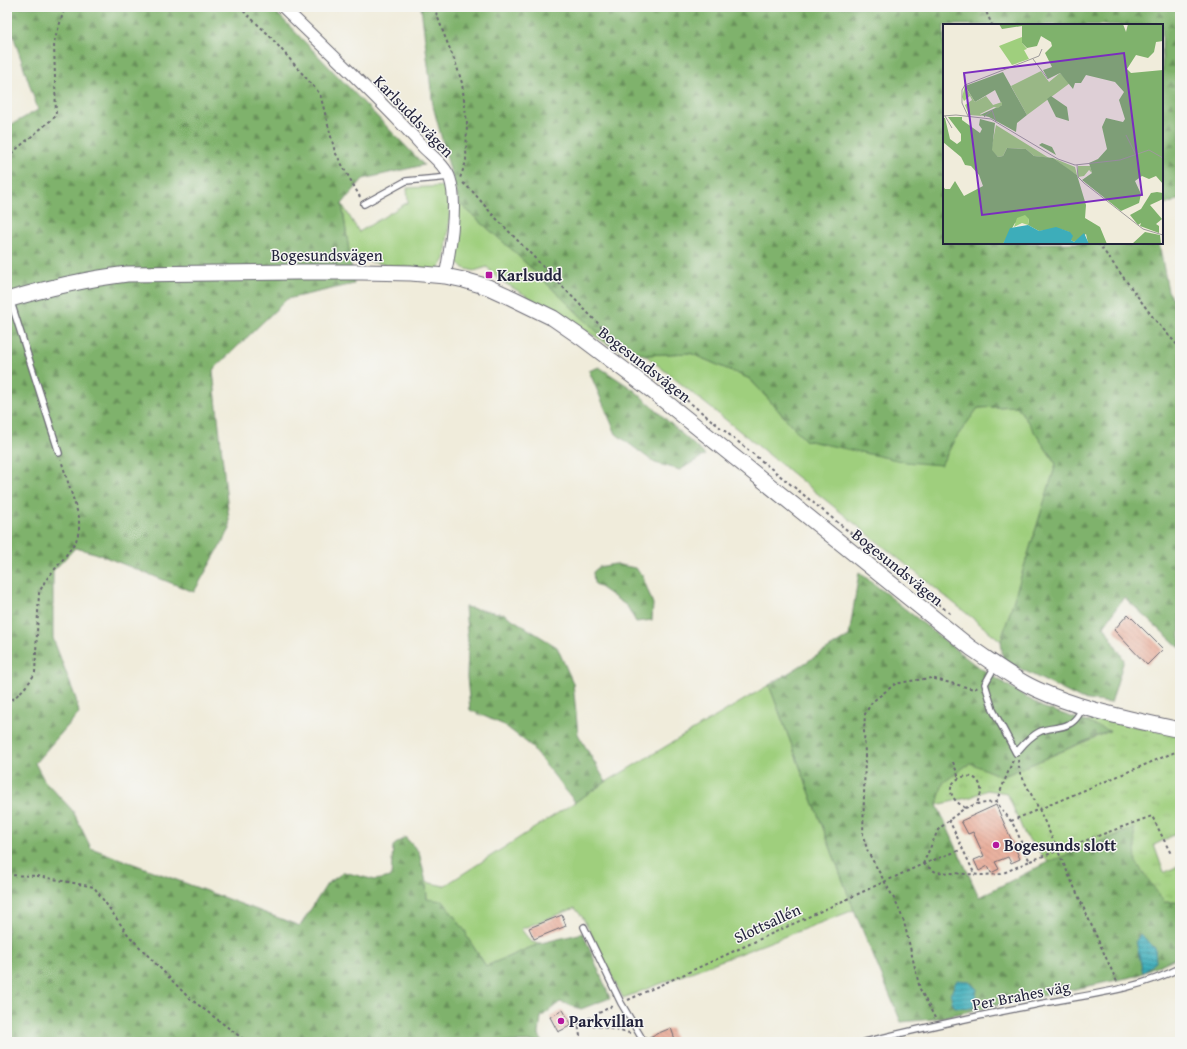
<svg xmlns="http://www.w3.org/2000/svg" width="1187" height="1049" viewBox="0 0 1187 1049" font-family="'Gentium Book Plus',serif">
<defs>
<pattern id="forest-firs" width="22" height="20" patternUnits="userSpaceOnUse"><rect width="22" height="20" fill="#7fb26c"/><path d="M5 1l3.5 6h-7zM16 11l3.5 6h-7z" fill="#68905a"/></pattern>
<pattern id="park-tufts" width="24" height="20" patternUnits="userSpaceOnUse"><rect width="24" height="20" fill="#9fcf7d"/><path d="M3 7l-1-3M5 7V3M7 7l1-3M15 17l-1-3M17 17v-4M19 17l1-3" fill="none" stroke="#89b16d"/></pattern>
<pattern id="water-rules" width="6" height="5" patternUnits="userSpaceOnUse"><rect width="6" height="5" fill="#3dadba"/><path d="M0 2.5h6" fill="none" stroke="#338c98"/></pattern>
<pattern id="building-back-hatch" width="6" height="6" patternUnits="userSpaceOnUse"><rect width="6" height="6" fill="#e7a894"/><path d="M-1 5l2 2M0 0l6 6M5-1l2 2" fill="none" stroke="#c69080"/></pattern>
</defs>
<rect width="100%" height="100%" fill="#f6f6f2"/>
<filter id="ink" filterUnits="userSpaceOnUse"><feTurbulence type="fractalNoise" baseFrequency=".025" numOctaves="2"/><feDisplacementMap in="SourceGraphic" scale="8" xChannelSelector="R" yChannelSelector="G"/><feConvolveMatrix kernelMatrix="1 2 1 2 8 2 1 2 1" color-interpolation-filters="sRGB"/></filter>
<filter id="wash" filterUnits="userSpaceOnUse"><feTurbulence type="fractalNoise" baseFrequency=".012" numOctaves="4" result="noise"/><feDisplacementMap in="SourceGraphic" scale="16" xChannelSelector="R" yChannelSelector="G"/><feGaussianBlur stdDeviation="0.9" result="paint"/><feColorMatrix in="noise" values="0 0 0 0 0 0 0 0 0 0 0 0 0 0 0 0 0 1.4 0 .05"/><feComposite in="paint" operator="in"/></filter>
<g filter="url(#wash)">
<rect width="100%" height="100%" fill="#f0ecdb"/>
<!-- grass -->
<g fill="#9fcf7d" stroke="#60785c">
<path d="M448,186L450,215L445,259L438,270L394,266L350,258L342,204L359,232L408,202L407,188Z"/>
<path d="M459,203L510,248L613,347L498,279L487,267L474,271L463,268L457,261V237Z"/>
<path d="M690,353L750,379L805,440L941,465L955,439L978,408L1017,406L1056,464L1001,641L645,355Z"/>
<path d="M769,685L854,910L623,998L583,918L575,908L521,929L531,942L541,943L486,966L467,937L427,899L426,882L444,886L575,802L606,782Z"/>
</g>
<!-- forest -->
<g fill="url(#forest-firs)" stroke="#506a54">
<path d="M7,7H271L424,165L363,179L342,204L354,284L287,299L213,370L230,529L194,592L95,553L75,548L53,571V638L76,699L79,713L35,763L44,780L73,811L91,848L300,926L327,884L344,872L375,880L391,877L393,846L405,837L419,852L426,882L427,899L443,901L466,932L467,937L486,966L541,943L583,933L610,998L581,1009L560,1002L541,1017L539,1034L542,1042H7V127L38,110L7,17Z"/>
<path d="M421,7H1180V199L1162,206V25H944V243H1159L1168,291L1180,309V648L1124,597L1104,626L1124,660L1111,703L1081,699L1003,660L1001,641L1056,464L1017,406L978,408L955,439L941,465L906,462L805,440L750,379L690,353L645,355L613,347L510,248L459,203L433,106Z"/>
<path d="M599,367L634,390L705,455L680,470L655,463L616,434L589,371Z"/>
<path d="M615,564L635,568L642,575L653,604L652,620L636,622L627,606L594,583L593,572L599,567Z"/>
<path d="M859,572L974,664L1042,707L1111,730L1002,777L970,763L943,783L937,805L979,897L1048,862L1134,828L1164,902H1180V956L1136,976L933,1019L901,1022L854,910L769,685L849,636Z"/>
<path d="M465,607L504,614L557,647L573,683L578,734L606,782L575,802L530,745L504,725L470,710L467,677L468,643Z"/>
</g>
<!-- park -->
<path fill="url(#park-tufts)" stroke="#60785c" d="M1095,719L1171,733L1180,737V832L1154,845L1164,873L1180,865V902H1164L1136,862L1134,828L1048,862L1025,835L1007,793L987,790L971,797L937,805L943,783L970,763L1002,777L1110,731L1086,722Z"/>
<!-- water -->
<g fill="url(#water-rules)" stroke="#30687a">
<path d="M1140,934L1155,948L1156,962L1143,973L1136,941Z"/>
<path d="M957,980L968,981L977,989L974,1008L955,1007C948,998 952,989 957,980Z"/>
</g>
<g id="blocks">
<!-- building -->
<g fill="url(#building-back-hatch)">
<path d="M1128,614L1163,649L1147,665L1114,630Z"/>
<path d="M996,805L1020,859L1011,863L1008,857L995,862L999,869L991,873L988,866L979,871L974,860L984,856L973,832L968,834L961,821Z"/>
<path d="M562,915L566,926L534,939L529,928Z"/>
<path d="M563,1010L572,1025L558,1032L550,1017Z"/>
<path d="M671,1028L676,1042H651L649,1037Z"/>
</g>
</g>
</g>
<g filter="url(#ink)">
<use href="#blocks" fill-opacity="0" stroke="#6a6973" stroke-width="1"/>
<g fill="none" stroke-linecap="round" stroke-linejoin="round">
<!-- lane casing -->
<g stroke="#6a6973" stroke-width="8">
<g id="lane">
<path d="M364,204L406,181L450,177"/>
<path d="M10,299L59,453"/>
<path d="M995,666L985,684L993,710L1016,753C1023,745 1029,737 1039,732C1048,727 1061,729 1069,724C1076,721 1080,713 1083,707"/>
<path d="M584,927L621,1003L644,1042"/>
<path d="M865,1042C921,1028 977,1016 1034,1005C1083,995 1135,991 1180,968"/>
</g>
</g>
<!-- street casing -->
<g stroke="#6a6973" stroke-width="13">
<path id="street" d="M283,7C330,53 379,98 423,147C432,156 447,167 450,179C458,203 450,251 445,276"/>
</g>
<!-- secondary casing -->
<g stroke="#6a6973" stroke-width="17">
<path id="secondary" d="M7,300C47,288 86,279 127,274L297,272H362L411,273L445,276L464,280L488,287L512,298L553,318L582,338L651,390L971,648C992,662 1012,678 1036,689C1081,710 1131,719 1180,730"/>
</g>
<!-- path -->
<g stroke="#6a6973" stroke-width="2" stroke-dasharray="3 3" stroke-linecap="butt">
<path d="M239,7L268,34L320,94L335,152L360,197"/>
<path d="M434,7L445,37L456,64L462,83L467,123L466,162L460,178"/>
<path d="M984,7L992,25"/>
<path d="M7,157L56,116L54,42L65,7"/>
<path d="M463,183L473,192L492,214L621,347L952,615"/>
<path d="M1098,243L1155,320L1180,348"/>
<path d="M7,704C19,694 28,686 35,673L39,593L45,581L64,558L76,541L79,531V517L61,460"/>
<path d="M1018,760L1020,773L1039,809L1117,982"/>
<path d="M953,762L959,778"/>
<path d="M996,802L1013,760"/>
<path d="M965,808C961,805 956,802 953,797C942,778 978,766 981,789C982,794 978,799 977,804"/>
<path d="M949,820L975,875"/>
<path d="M1011,821L1180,750"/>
<path d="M1030,861L1152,816L1171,854"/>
<path d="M923,864L936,872L982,875L1001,874L1030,861C1024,852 1022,844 1018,834C1013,822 1004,812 996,802"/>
<path d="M923,864L938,830L949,820L965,808L977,804L996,802"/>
<path d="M7,875L38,876L94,887L129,936L188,997L247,1042"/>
<path d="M628,1000L923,864L963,849"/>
<path d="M935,1018L920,989L904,922L897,904L868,852L863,836L865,755L864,730L865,714L872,702L895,684L910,681L931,678L974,689L978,687"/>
<path d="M580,1024C597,1025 613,1030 630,1033"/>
<path d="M581,1042L578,1024L614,1005"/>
</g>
<!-- lane -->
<use href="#lane" stroke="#fff" stroke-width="5.5"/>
<!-- street -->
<use href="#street" stroke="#fff" stroke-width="11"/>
<!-- secondary -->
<use href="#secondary" stroke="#fff" stroke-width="15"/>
</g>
</g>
<!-- markers -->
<g fill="#b5179e" stroke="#f6f6f2" stroke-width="1.5">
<rect x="485" y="271" width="8" height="8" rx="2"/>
<circle cx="996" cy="845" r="4"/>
<circle cx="561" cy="1021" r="4"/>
</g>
<g text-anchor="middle" stroke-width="3" stroke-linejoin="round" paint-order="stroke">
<!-- street labels -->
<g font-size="16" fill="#22223b" stroke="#f6f6f2">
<text transform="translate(414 116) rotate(46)" y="6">Karlsuddsvägen</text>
<text x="327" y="261">Bogesundsvägen</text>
<text transform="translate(645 364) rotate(38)" y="6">Bogesundsvägen</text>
<text transform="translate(898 567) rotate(39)" y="6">Bogesundsvägen</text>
<text transform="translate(767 923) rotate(-25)" y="6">Slottsallén</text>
<text transform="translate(1021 995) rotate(-11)" y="6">Per Brahes väg</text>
</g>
<!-- poi labels -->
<g font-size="16" font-weight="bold" fill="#22223b" stroke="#f6f6f2" text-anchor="start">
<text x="497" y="281">Karlsudd</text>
<text x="1004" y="851">Bogesunds slott</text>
<text x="569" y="1027">Parkvillan</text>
</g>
</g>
<!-- overview -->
<g transform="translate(943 24)">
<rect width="220" height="220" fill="#f0ecdb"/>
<path d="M79,13V19L84,25L81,26L86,35L69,41L56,22ZM98,47L106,58L117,49L127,59L84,91L68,62ZM53,101L106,134L91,132L83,125L64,124L60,132L55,133L48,126ZM110,134L132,143L134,151L126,146ZM135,142H147L149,149L146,146L141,152L135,153Z" fill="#9fcf7d"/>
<path d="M56,0H180L183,8L185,0H220V17L213,18L211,28L205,34L193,31L184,45L188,49L220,46V160L213,152L206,155L199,152L192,157L198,170L196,179L178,187L139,156L149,149L146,139L155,135L164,125L159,103L163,94L180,98L182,95L176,76L181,68L172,58L143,51L138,59H132L130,65L117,49L105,55L100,46L109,43L102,29L109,22L108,18L98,12L94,22L84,24L79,19V2L59,5ZM60,48L84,91L74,99L73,108L46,93L37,91L59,81L52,66L32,78L22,62ZM108,72L124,83L126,97L113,93L104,75ZM5,93H19V96L37,109L39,105L36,101L37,95L52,99L49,126L55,133L60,132L64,124L83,125L91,132L110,134L134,151L143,181L142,194L157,203L164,220L145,219L143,210L131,218L128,216L126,208L117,205L96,207L85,201L86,195L72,199L60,220H0V162L2,165H7L12,157L21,172L40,162L36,151L28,142L22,141L18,133L0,118V94H2L7,115L14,120L18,117V110ZM99,119L109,123L113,131L96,121ZM214,168L220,169V175L207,181L219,195L213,200L216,202V209L197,202L198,199L195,201L187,191L198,185L208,169ZM202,208L217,211L218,220H189Z" fill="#7fb26c"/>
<path d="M22,62L32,78L43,72L50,81L59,78V81L55,84L51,83L37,90L39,92L26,91L22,81L29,76L27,72L21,77L19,73ZM82,191L86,195L85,201L79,199L71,203L74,194Z" fill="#9fcf7d"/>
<path d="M85,201L96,207L113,203L127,208L130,212L128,216L131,218L141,209L146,220H60L67,204Z" fill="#3dadba"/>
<path fill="none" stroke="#9e9b9b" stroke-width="1" d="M90,35L105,55M0,92L13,91L48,95L115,135L132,141L177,136L206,126L220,134M2,92L9,104M25,92L19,79V66L22,61L96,32L99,25M41,93L49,86L53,98M183,111L193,131M134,141L135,153L141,159L200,205L220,211"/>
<path fill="#7b2cbf" fill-opacity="0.15" stroke="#7b2cbf" stroke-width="2" d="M181,29L199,171L39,191L21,49Z"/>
<rect width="220" height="220" fill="none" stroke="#22223b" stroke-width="2"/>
</g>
<!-- margin -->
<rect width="1187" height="1049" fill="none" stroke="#f6f6f2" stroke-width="24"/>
</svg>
